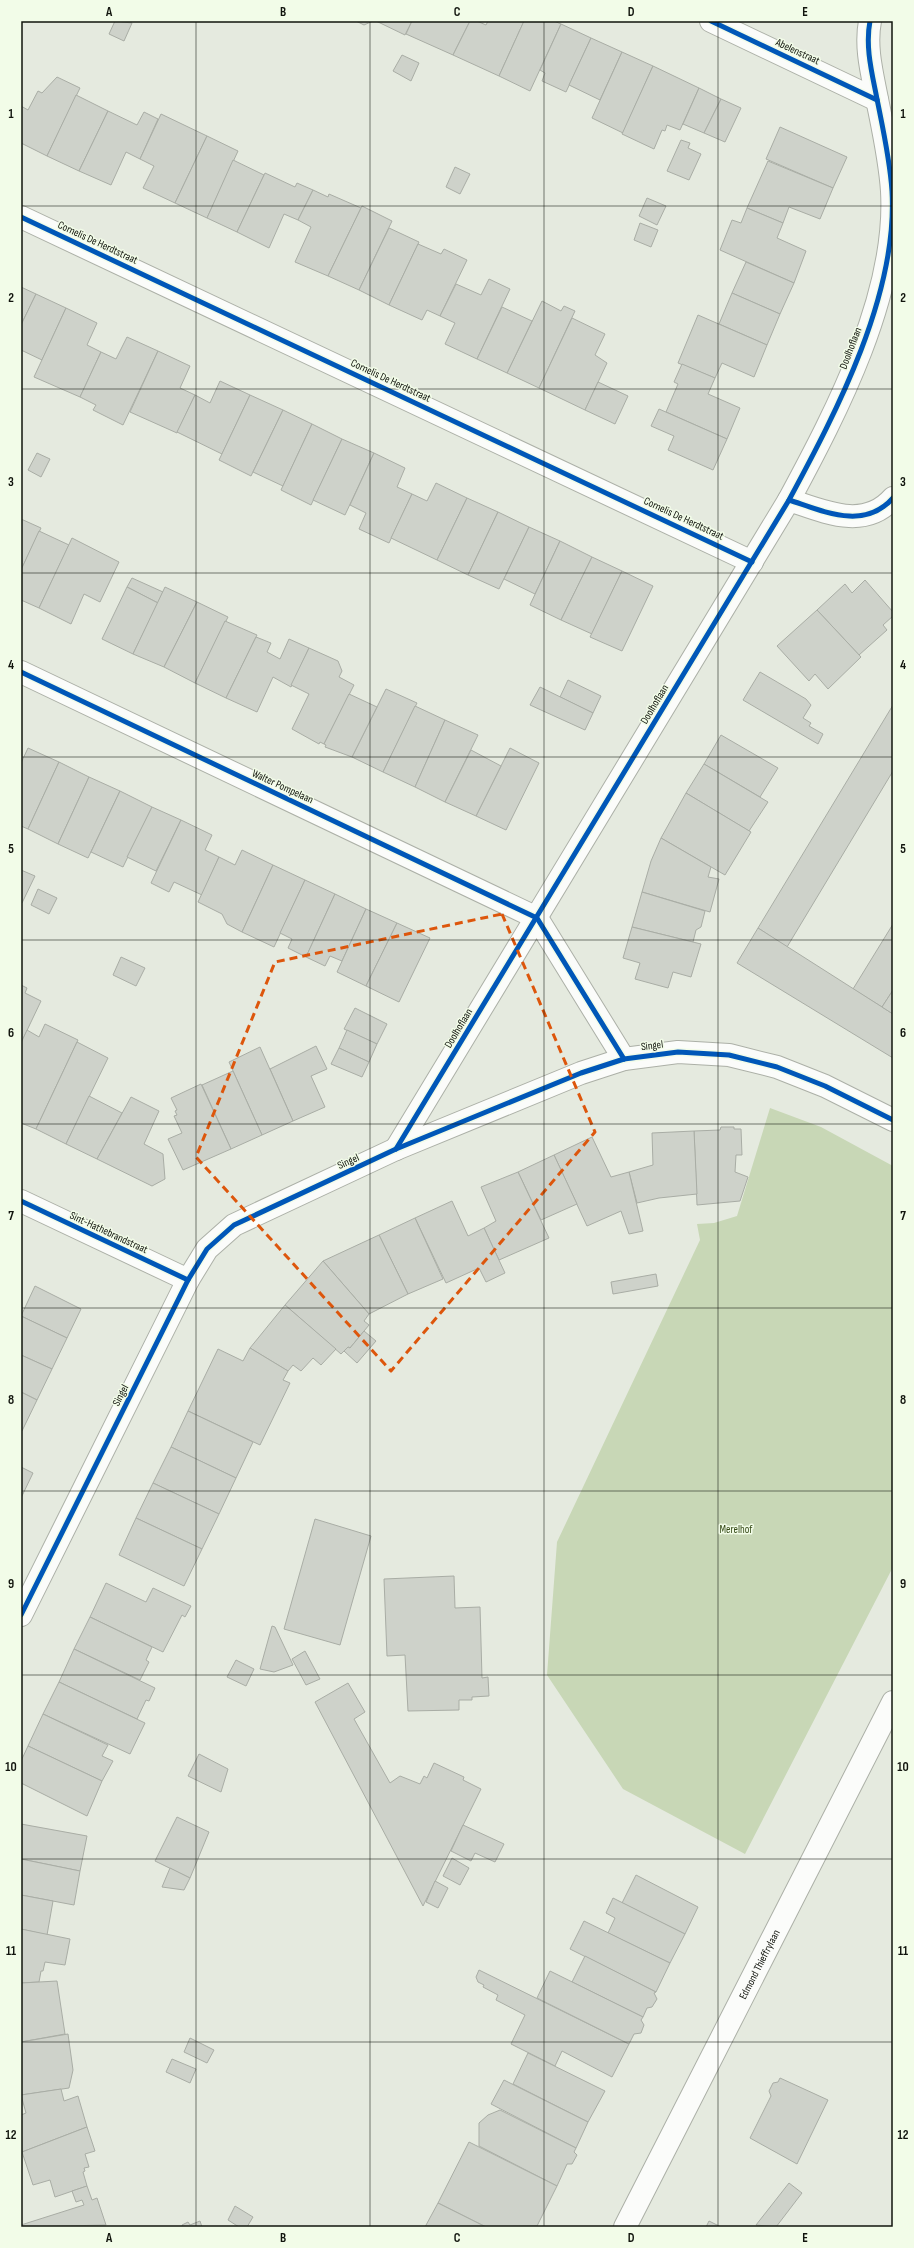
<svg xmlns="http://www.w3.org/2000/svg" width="914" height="2248" viewBox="0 0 914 2248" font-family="'Sofia Sans Condensed',sans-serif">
<rect width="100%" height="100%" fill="#e5eadf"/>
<!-- green -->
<path fill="#c8d7b6" d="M770,1108L821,1127L893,1166V1567L745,1854L623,1789L547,1675L557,1542L700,1240L697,1224L714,1223L737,1216Z"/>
<!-- building -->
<g fill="#ced2ca" stroke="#a9ada5">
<path d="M115,21L132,23L124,41L109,34Z"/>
<path d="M356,21H373L364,25Z"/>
<path d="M376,21H412L405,35Z"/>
<path d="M412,21H470L453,55L406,34Z"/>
<path d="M470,21H477L486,25L488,21H524L499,76L453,55Z"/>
<path d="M524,21H554L561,24L530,91L499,76Z"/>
<path d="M561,24L591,38L566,92L542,81L545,73L540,70Z"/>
<path d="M591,38L622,52L600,100L569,85Z"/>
<path d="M622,52L653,66L623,133L592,118Z"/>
<path d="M402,55L419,63L411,81L393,71Z"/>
<path d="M653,66L699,88L680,130L667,125L665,131L662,130L654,149L622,134Z"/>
<path d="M57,77L80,88L47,156L21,143V106L28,110L38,91L42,93Z"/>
<path d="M699,88L721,99L704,133L683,124Z"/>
<path d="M76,95L108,111L79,171L47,156Z"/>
<path d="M721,99L741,108L725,142L704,133Z"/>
<path d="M108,111L137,125L144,112L158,119L140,159L126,152L111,185L79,171Z"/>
<path d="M161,114L207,136L175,203L143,188L154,166L140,159Z"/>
<path d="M780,127L847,157L833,188L766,159Z"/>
<path d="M207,136L238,151L207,218L175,203Z"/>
<path d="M681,140L690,143L688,148L701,154L689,180L667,171Z"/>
<path d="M233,160L264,175L237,232L207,218Z"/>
<path d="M768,161L833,188L820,219L789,207L783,223L747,208Z"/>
<path d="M455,167L470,174L460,194L446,187Z"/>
<path d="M265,173L295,187L297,183L313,190L298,220L284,214L269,248L237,232Z"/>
<path d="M313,190L328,197L329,194L361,208L328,276L295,262L311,227L298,220Z"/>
<path d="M647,198L666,206L657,225L639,216Z"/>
<path d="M362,206L392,221L359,290L328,276Z"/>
<path d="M747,208L783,223L777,238L806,251L794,283L720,250L732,220L741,223Z"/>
<path d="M640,223L658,230L651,247L634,240Z"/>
<path d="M389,228L419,242L389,305L359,290Z"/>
<path d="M418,244L441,254L444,249L467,260L440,316L427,310L422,320L389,305Z"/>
<path d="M746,262L794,283L780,314L732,293Z"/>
<path d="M489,279L510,289L477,359L445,344L455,323L440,316L456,284L481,295Z"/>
<path d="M21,287L36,294L21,325Z"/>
<path d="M732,293L780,314L767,345L719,324Z"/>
<path d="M36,294L66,308L42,360L21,350V325Z"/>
<path d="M542,301L561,311L564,306L575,311L539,388L507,373Z"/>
<path d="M502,307L532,321L507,373L477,359Z"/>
<path d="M66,308L97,323L87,345L101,352L80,397L34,377Z"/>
<path d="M698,315L767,345L754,377L722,363L715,378L678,363Z"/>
<path d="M572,318L605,334L595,355L607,363L585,410L539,388Z"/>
<path d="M127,337L158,351L123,425L93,410L96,405L80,397L101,352L116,359Z"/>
<path d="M158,351L190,366L180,388L195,395L177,433L130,412Z"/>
<path d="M682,364L715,378L708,394L740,408L727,439L666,412L678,384L674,382Z"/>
<path d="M220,381L250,395L222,454L177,432L195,395L210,403Z"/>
<path d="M598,382L628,396L615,424L585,410Z"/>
<path d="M250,395L283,410L251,476L219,460Z"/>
<path d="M659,409L727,439L713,470L668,450L674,436L651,426Z"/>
<path d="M283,410L312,424L283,486L253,472Z"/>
<path d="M312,424L342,439L311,505L281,490Z"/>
<path d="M342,439L374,453L345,515L313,500Z"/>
<path d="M37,453L50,459L41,477L28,470Z"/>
<path d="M374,453L405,468L397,487L412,494L389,543L359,529L366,513L350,505Z"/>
<path d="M436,483L467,498L437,560L391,538L412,494L427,501Z"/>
<path d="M467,498L498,512L468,575L437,560Z"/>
<path d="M498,512L529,527L499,589L468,575Z"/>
<path d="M21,519L41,528L21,570Z"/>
<path d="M529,527L560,541L535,594L504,579Z"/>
<path d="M39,531L69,545L39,608L21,600V570Z"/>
<path d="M72,538L119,562L100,602L84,594L71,624L39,608Z"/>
<path d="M560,541L592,557L561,620L530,605Z"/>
<path d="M592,557L622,571L592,634L561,620Z"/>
<path d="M622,571L653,586L622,651L590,637Z"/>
<path d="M132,578L163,592L158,603L127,587Z"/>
<path d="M865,580L893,612V616L883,625L887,630L859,655L817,610L845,584L852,593Z"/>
<path d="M127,587L158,603L133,654L102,639Z"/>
<path d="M165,587L197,602L164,667L133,654Z"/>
<path d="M197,602L228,617L195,683L164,667Z"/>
<path d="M817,610L861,657L828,689L815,674L809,681L777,646Z"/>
<path d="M225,621L257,635L226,698L195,683Z"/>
<path d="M256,637L271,643L267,652L280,659L289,639L309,648L291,687L273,677L257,712L226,698Z"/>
<path d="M309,648L338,661L342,671L339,677L354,685L324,744L320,742L319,744L292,729L309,694L291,685Z"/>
<path d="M760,672L806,699L811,705L803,718L811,723L809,726L823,734L818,744L743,700Z"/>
<path d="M568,680L601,696L593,713L560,697Z"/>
<path d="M540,687L593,713L585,730L530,705Z"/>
<path d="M386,689L417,703L383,772L352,757Z"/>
<path d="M349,694L377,707L352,757L325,747L326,745L324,744Z"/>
<path d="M893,705V771L787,947L758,928Z"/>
<path d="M415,706L445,720L415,787L383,772Z"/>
<path d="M445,720L478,735L445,802L415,787Z"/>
<path d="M721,735L778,768L760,797L704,764Z"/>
<path d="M28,748L59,762L28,829L21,826V763Z"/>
<path d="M510,748L539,763L506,830L476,816Z"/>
<path d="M471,750L501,766L476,816L445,802Z"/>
<path d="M59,762L89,777L58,844L28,829Z"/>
<path d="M704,764L768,802L749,831L686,793Z"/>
<path d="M89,777L120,791L88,858L58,844Z"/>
<path d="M120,791L152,807L123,867L91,852Z"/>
<path d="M686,793L751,832L725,875L661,838Z"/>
<path d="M152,807L181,820L156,871L127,857Z"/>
<path d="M181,820L212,835L205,850L219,857L202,895L174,882L169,892L151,883Z"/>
<path d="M661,838L711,867L708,877L719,879L710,912L642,892L651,861Z"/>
<path d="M242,850L273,865L242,932L227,924L222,914L198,902L219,857L235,865Z"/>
<path d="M273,865L305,880L274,947L242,932Z"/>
<path d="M21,870L35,876L22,903H21Z"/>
<path d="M305,880L335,894L306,957L288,948L292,939L280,933Z"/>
<path d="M38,889L57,898L49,914L31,905Z"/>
<path d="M642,892L705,911L701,927L696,930L693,942L632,927Z"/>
<path d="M335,894L366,909L342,961L330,956L325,966L306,957Z"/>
<path d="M366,909L397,923L366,986L337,972Z"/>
<path d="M397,923L430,938L399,1002L366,986Z"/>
<path d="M893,924V990L882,1007L853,989Z"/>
<path d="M632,927L701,944L691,977L673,972L668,988L635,979L640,963L623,958Z"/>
<path d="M758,928L893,1014V1058L737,963Z"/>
<path d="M121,957L145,968L136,986L113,975Z"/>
<path d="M21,985L27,988L25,993L41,1001L21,1043Z"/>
<path d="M893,990V1014L882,1007Z"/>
<path d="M355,1008L387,1024L377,1044L344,1029Z"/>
<path d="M45,1024L78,1040L36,1129L21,1123V1043L27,1030L39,1037Z"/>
<path d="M347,1030L377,1044L369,1062L339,1048Z"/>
<path d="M77,1042L108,1058L66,1144L36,1129Z"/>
<path d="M316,1046L327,1069L311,1076L325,1107L293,1121L270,1069Z"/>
<path d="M260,1047L293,1121L262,1135L229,1062Z"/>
<path d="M339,1048L369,1062L362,1077L331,1064Z"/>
<path d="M233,1071L262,1135L231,1149L202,1085Z"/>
<path d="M201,1084L231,1149L183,1170L168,1139L182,1133L174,1116L177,1115L175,1111L177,1110L171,1098Z"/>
<path d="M89,1096L122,1113L97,1159L66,1144Z"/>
<path d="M131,1097L159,1111L144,1144L163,1154L165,1179L152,1186L97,1159Z"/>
<path d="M721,1127H734V1129H741L742,1155H736L735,1172L748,1177L740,1201L697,1205L694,1131L720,1130Z"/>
<path d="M694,1131L697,1194L659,1198L637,1203L629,1172L653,1165L652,1133Z"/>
<path d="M592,1137L611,1177L629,1172L643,1231L629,1234L621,1211L587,1226L554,1155Z"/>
<path d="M554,1155L577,1204L541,1220L518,1172Z"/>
<path d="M518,1172L549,1238L499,1260L484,1228L496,1221L481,1187Z"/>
<path d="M452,1201L468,1236L484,1228L505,1273L486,1282L479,1268L446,1283L415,1218Z"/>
<path d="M415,1218L443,1279L408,1294L379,1235Z"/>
<path d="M379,1235L408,1294L369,1314L323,1261Z"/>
<path d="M323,1261L369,1314L364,1321L369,1325L350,1348L348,1347L341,1354L285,1305Z"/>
<path d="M656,1274L658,1286L613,1294L611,1282Z"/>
<path d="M35,1286L81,1309L67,1338L21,1316Z"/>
<path d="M285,1305L336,1349L321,1365L313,1358L301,1371L293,1365L288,1371L250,1348Z"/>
<path d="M21,1316L67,1338L52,1369L21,1355Z"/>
<path d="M364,1331L376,1341L357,1363L344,1351L348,1347L350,1348Z"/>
<path d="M250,1348L288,1371L283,1380L290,1383L260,1445L188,1411L218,1349L243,1361Z"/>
<path d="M21,1355L52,1369L37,1400L21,1392Z"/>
<path d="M21,1392L37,1400L22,1431L21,1430Z"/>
<path d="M188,1411L253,1442L236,1478L171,1447Z"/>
<path d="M171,1447L236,1478L219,1514L153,1483Z"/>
<path d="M21,1467L33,1473L21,1498Z"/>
<path d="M153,1483L219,1514L202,1549L136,1518Z"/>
<path d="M136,1518L202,1549L184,1586L119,1555Z"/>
<path d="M315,1519L371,1536L340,1645L284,1629Z"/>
<path d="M454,1576L455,1608L480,1607L482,1678L488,1677L489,1696L472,1697V1700H459V1710L408,1711L405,1655L387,1656L384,1579Z"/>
<path d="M106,1583L146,1602L153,1588L191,1606L185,1617L182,1615L163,1652L90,1617Z"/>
<path d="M90,1617L152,1647L146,1660L149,1662L140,1680L74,1649Z"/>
<path d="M272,1626L275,1627L293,1665L274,1672L260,1669Z"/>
<path d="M74,1649L155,1688L149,1701L146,1700L137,1719L59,1682Z"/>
<path d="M305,1651L320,1679L306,1685L292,1659Z"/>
<path d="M236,1660L254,1669L246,1686L227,1677Z"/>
<path d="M59,1682L145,1723L130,1754L43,1714Z"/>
<path d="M348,1683L365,1712L354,1719L390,1783L400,1776L420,1784L424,1776L427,1778L434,1763L464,1777L463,1780L481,1789L423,1906L315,1702Z"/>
<path d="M43,1714L108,1745L102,1756L113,1761L102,1781L28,1746Z"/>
<path d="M28,1746L102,1781L87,1816L21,1783V1761Z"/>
<path d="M199,1754L228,1769L221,1792L188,1776Z"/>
<path d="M177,1817L209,1832L190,1878L155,1861Z"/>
<path d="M21,1824L87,1836L80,1871L21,1859Z"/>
<path d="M463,1825L504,1844L495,1862L475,1853L471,1861L451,1851Z"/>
<path d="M452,1858L469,1868L460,1885L443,1876Z"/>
<path d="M21,1859L80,1871L74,1905L21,1895Z"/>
<path d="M170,1868L190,1878L184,1890L162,1887Z"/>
<path d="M636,1875L698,1907L685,1934L622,1903Z"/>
<path d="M435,1881L448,1888L438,1908L426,1902Z"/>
<path d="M21,1895L53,1901L47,1935L21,1929Z"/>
<path d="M613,1898L685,1934L670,1963L608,1933L615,1918L606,1913Z"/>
<path d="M584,1921L670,1963L656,1992L570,1949Z"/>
<path d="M21,1929L70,1939L65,1965L45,1962L43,1971H41L39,1982L21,1983Z"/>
<path d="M585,1956L656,1992L654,1993L657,1999L652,2007L647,2008L643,2017L572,1982Z"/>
<path d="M479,1970L629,2044L612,2077L562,2051L555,2066L511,2044L525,2015L496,2000L498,1995L483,1987L484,1985L478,1982L476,1977Z"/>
<path d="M550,1971L643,2017L641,2020L644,2025L641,2033L634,2034L629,2044L537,1998Z"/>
<path d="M57,1981L65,2034L21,2042V1983Z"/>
<path d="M68,2034L73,2070L69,2088L21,2095V2042Z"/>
<path d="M190,2038L214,2050L207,2063L184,2052Z"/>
<path d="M528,2053L605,2091L588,2122L513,2084Z"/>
<path d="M172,2059L196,2069L190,2083L166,2072Z"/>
<path d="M780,2078L828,2100L797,2164L750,2138L771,2096L769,2091L773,2083L778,2082Z"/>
<path d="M504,2080L588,2122L576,2148L491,2104Z"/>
<path d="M61,2089L64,2101L78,2096L87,2127L22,2152L21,2115L26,2113L21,2095Z"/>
<path d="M500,2110L576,2148L574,2152L577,2155L572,2164H567L557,2186L479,2146V2123L488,2115Z"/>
<path d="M87,2127L95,2151L85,2154L89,2167L84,2168L85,2171L83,2172L87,2186L55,2197L50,2180L33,2185L22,2152Z"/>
<path d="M469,2142L557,2186L537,2226L486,2227L438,2203Z"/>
<path d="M789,2183L802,2193L776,2227L756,2225Z"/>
<path d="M87,2186L92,2200L97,2198L106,2225L21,2227V2225L84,2205L82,2200L76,2202L72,2191Z"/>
<path d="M438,2203L486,2227H425Z"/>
<path d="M235,2206L253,2217L247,2227H239L228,2220Z"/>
<path d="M200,2221L202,2227H183L182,2225L188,2222L190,2225Z"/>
<path d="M709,2221L721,2227H706Z"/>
</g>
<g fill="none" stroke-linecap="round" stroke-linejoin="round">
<!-- street casing -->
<g stroke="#acb0a7" stroke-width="24">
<g id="street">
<path d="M711,21L877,100"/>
<path d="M21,217L752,562"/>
<path d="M789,500C823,511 864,531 893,498"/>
<path d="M21,672L537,918L624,1059"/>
<path d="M396,1149L789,500C837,411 898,294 892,191C890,160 883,129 877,99C872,73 865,47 870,21"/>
<path d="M21,1201L188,1280"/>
<path d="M21,1615L188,1280L207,1249L234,1225L396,1149L581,1073L624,1059L678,1052L729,1055L777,1067L825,1086L893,1120"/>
<path id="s1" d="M625,2227L893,1702"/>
</g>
</g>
<!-- street -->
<use href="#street" stroke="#fbfcfa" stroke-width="22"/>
<!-- cycleway casing -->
<g stroke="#f2fce8" stroke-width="8">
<g id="cycleway">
<path d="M711,21L877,100"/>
<path d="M21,217L752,562"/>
<path d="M789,500C823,511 864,531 893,498"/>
<path d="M21,672L537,918L624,1059"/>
<path d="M396,1149L789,500C837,411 898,294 892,191C890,160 883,129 877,99C872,73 865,47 870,21"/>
<path d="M21,1201L188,1280"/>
<path d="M21,1615L188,1280L207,1249L234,1225L396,1149L581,1073L624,1059L678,1052L729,1055L777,1067L825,1086L893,1120"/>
</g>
</g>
<!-- cycleway -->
<use href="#cycleway" stroke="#0057b8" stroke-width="5"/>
</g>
<!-- marked area -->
<path fill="none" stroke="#dd560c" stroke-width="3" stroke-dasharray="8 5" stroke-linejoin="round" d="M502,914L595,1132L391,1371L196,1157L275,962Z"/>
<!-- grid -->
<path fill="none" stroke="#11140d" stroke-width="1" stroke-opacity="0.55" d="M196,21V2227M370,21V2227M544,21V2227M718,21V2227M21,206H893M21,389H893M21,573H893M21,757H893M21,940H893M21,1124H893M21,1308H893M21,1491H893M21,1675H893M21,1859H893M21,2042H893"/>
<g text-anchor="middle" stroke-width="3" stroke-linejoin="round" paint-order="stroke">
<!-- street labels -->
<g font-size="11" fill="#11140d" stroke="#f2fce8">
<text transform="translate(798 51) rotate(25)" y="4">Abelenstraat</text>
<text transform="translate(98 242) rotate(25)" y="4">Cornelis De Herdtstraat</text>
<text transform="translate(850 348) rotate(-69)" y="4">Doolhoflaan</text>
<text transform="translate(391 380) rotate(25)" y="4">Cornelis De Herdtstraat</text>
<text transform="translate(684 518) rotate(25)" y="4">Cornelis De Herdtstraat</text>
<text transform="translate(654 704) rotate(-59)" y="4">Doolhoflaan</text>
<text transform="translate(283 786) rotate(25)" y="4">Walter Pompelaan</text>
<text transform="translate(458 1028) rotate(-59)" y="4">Doolhoflaan</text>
<text transform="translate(652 1045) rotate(-7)" y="4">Singel</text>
<text transform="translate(348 1161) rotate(-25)" y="4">Singel</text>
<text transform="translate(109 1232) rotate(25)" y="4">Sint-Hathebrandstraat</text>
<text transform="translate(120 1395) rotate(-63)" y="4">Singel</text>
<text dy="4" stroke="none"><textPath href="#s1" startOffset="295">Edmond Thieffrylaan</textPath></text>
</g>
<!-- park labels -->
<g font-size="11" fill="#344915" stroke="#f2fce8">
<text x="736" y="1533">Merelhof</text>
</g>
</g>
<!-- border -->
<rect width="914" height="2248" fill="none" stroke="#f2fce8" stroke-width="44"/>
<rect x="22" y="22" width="870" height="2204" fill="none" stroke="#11140d" stroke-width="1.5"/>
<g font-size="13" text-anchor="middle" font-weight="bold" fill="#11140d">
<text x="109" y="16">A</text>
<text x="283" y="16">B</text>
<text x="457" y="16">C</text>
<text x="631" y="16">D</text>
<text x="805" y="16">E</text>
<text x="11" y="118">1</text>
<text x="903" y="118">1</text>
<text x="11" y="302">2</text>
<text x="903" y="302">2</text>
<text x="11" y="486">3</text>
<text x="903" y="486">3</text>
<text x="11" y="669">4</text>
<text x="903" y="669">4</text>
<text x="11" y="853">5</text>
<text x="903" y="853">5</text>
<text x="11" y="1037">6</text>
<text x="903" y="1037">6</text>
<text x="11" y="1220">7</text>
<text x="903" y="1220">7</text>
<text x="11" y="1404">8</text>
<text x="903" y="1404">8</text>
<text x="11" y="1588">9</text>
<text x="903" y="1588">9</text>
<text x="11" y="1771">10</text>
<text x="903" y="1771">10</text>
<text x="11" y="1955">11</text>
<text x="903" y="1955">11</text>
<text x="11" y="2139">12</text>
<text x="903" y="2139">12</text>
<text x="109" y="2242">A</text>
<text x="283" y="2242">B</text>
<text x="457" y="2242">C</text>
<text x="631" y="2242">D</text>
<text x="805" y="2242">E</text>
</g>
</svg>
